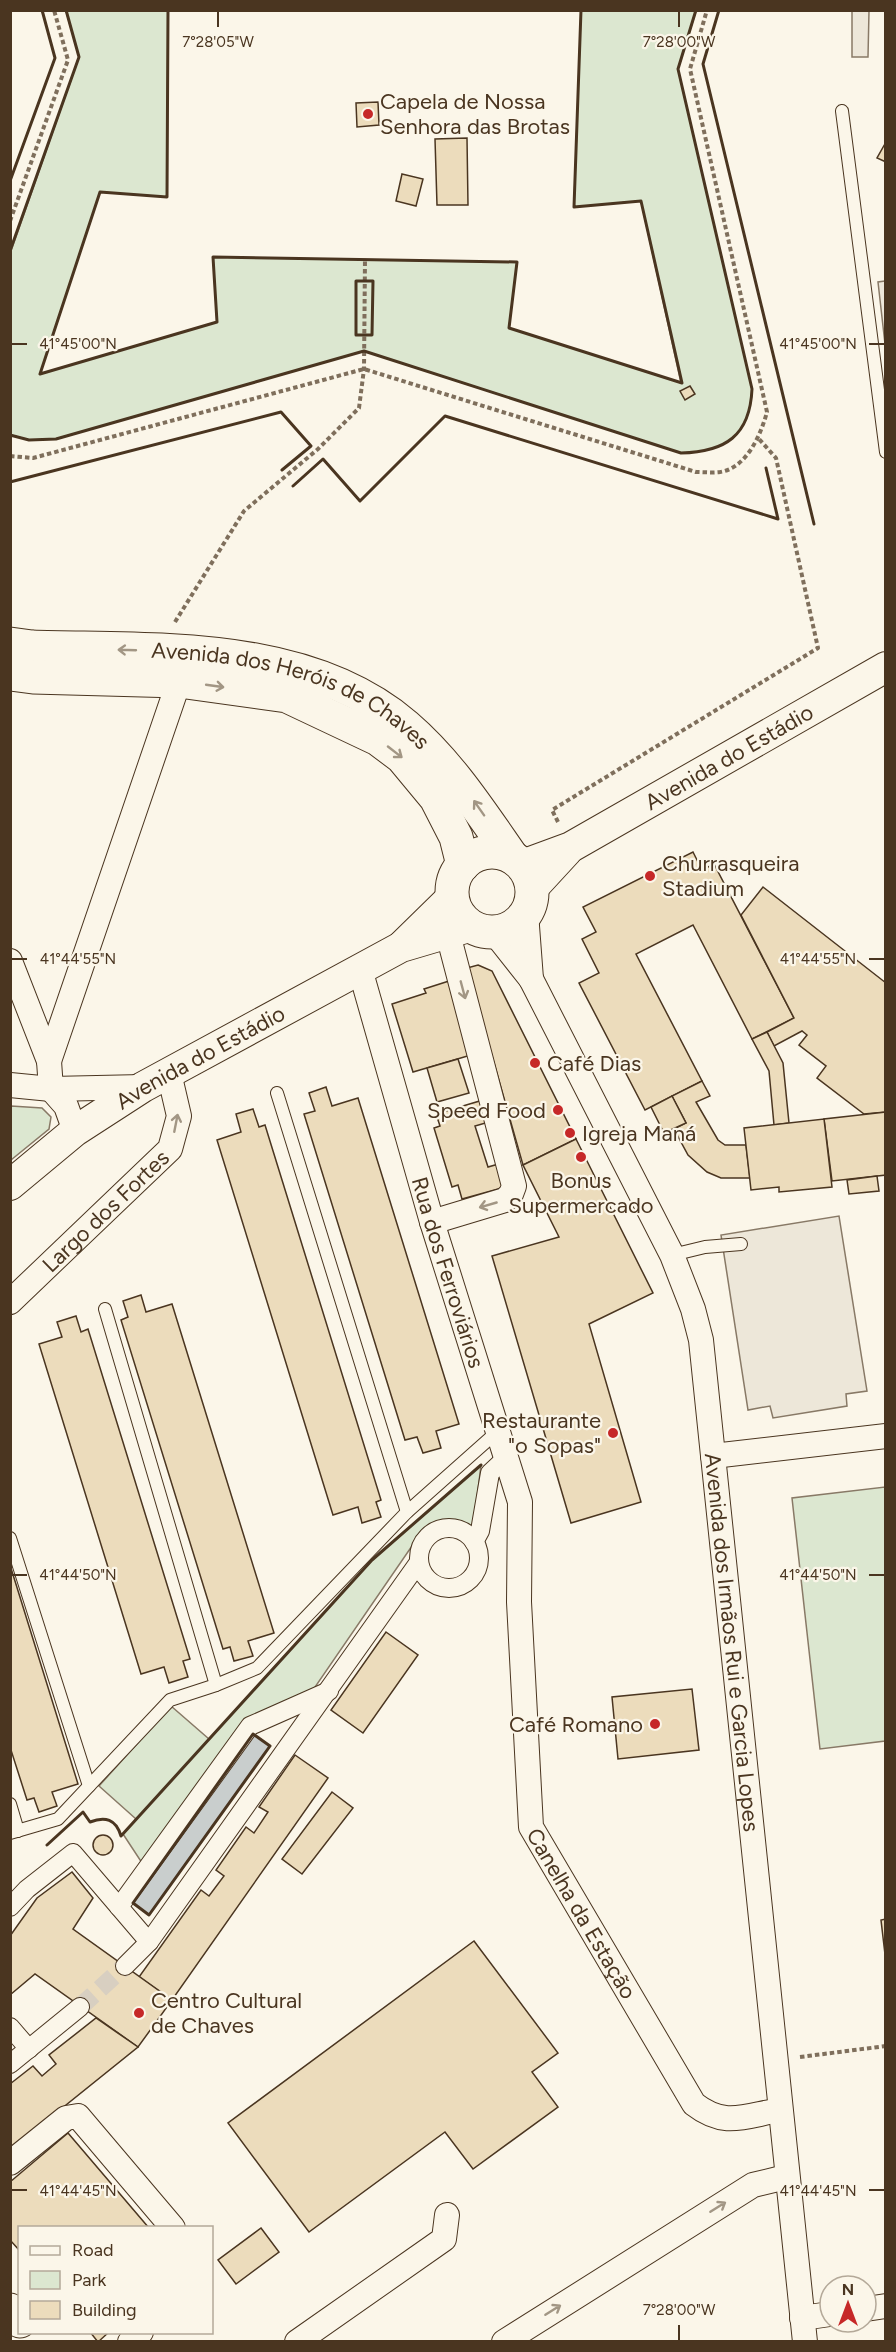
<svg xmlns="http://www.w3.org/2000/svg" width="896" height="2352" viewBox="0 0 896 2352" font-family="Figtree,sans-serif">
<rect width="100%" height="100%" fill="#fbf6e9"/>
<!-- green -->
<g fill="#dce7d0" stroke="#887966" stroke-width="1.5">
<path d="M66,11H168L167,197L100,192L40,374L217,322L213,257L517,262L509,328L681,383L641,201L574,207L581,11H696L678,69L752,389C750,436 725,452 681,453L364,351L56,439L29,440L11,435V251L79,57Z"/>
<path d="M11,1106L42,1108L51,1117L49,1129L11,1160Z"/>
<path d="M481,1465L473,1531L462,1523H437L414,1543L311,1693L249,1719L144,1866L123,1834L136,1819L99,1786L171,1706L209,1739L372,1560Z"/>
<path d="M885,1487V1741L820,1749L792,1498Z"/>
</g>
<!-- parking -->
<g fill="#ede7d9" stroke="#887966" stroke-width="1.5">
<path d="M852,11H869L868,57H852Z"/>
<path d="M885,281H886L885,344L878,282Z"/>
<path d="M839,1216L867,1391L846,1394L847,1406L773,1418L770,1406L748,1410L721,1235Z"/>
</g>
<!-- water -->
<path fill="#c9cecd" stroke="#887966" stroke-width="1.5" d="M253,1734L270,1746L149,1915L133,1903Z"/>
<!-- building -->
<g fill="#ecdcbc" stroke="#4a3520" stroke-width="1.5">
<path d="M378,102L379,125L357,127L356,103Z"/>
<path d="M467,138L468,205H437L435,139Z"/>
<path d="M886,142V162L877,158Z"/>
<path d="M402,174L423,179L416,206L396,201Z"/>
<path d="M690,386L695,394L685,400L680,391Z"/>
<path d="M693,852L702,870L714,864L794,1018L752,1039L693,925L636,954L702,1081L645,1110L579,983L599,973L582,939L596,932L583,907Z"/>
<path d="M763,887L886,983V1112L864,1114L817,1078L826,1066L799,1045L807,1035L802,1031L774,1046L767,1032L794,1018L741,915Z"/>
<path d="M478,965L492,971L576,1139L523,1165L467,968Z"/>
<path d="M449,981L471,1055L413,1072L392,1004L426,993L424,989Z"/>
<path d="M767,1032L783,1063L789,1123L774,1125L769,1071L752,1039Z"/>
<path d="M458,1059L469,1093L437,1102L427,1068Z"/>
<path d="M702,1081L710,1096L696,1102L718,1140L725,1145H746L750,1178H721L707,1172L688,1155L674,1129L686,1123L672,1096Z"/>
<path d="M326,1087L332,1106L358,1098L459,1424L436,1431L441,1448L423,1453L417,1437L405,1440L304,1114L315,1111L309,1093Z"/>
<path d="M672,1096L686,1123L664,1133L651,1107Z"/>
<path d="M483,1100L489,1122L475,1126L488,1167L502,1163L509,1186L462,1199L458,1185L452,1187L434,1128L440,1126L436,1114Z"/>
<path d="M253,1109L259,1127L265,1125L381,1500L376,1502L381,1517L362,1523L358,1507L333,1515L217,1140L241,1132L236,1114Z"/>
<path d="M886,1112V1175L832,1181L824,1119Z"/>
<path d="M824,1119L832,1187L779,1192V1187L751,1190L744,1128Z"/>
<path d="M576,1139L653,1293L589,1324L641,1502L571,1523L492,1256L559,1237L523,1165Z"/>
<path d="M877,1176L879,1191L849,1194L847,1180Z"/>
<path d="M141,1295L146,1312L172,1304L274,1633L248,1641L253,1656L234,1661L230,1647L223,1649L121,1320L128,1317L123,1301Z"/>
<path d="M76,1316L81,1332L88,1329L190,1659L183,1661L188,1677L169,1683L164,1667L141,1674L39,1344L62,1337L57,1322Z"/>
<path d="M10,1565L78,1784L52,1792L57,1806L39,1812L34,1798L27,1800L10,1747Z"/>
<path d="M386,1632L418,1655L363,1733L331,1710Z"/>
<path d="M692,1689L699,1750L618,1759L612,1697Z"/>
<path d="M295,1755L328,1778L172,2000L139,1977L201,1890L209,1896L224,1876L216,1870L246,1827L254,1833L268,1812L259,1807Z"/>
<path d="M332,1792L353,1808L302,1874L282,1859Z"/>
<circle cx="103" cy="1845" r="10"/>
<path d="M72,1872L93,1898L73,1929L172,2000L138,2047L35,1974L10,1995V1936L37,1898Z"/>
<path d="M886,1919V1963L881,1920Z"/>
<path d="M474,1941L558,2053L532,2072L558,2107L473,2169L445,2132L309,2232L228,2123Z"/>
<path d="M96,2018L138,2047L10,2150V2084L33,2066L42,2076L56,2064L49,2055Z"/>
<path d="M68,2133L149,2228H20V2251L10,2240V2182Z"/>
<path d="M261,2228L279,2252L236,2284L218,2260Z"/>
<path d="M90,2332H109L98,2342Z"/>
</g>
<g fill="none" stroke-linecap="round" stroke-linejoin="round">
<!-- pedestrian-tunnel -->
<path stroke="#d8cfc1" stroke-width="18" stroke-dasharray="18 9" stroke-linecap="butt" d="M80,2007L125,1966"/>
<!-- service casing -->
<g stroke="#4a3520" stroke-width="14">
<g id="service">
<path d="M842,111L886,452"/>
<path d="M277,1093L407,1512"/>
<path d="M672,1255L705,1247L741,1244"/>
<path d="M105,1309L216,1685"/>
<path d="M10,1538L89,1786"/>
<path d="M10,1804L18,1831"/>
<path d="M10,1833L58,1819L170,1700L216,1685L257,1668L407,1512L497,1432"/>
</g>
</g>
<!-- pedestrian casing -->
<g stroke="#4a3520" stroke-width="20">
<g id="pedestrian">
<circle cx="449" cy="1558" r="30"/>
<path d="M474,1542L480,1531L490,1473L505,1459"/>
<path d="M10,1907L27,1889L73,1853L149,1942"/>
<path d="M119,1907L250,1726L329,1691"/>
<path d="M125,1966L149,1942L419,1562"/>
<path d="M10,2027L29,2049"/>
<path d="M10,2064L80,2007"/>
</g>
</g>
<!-- minor casing -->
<g stroke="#4a3520" stroke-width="26">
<g id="minor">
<path d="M526,913L531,979"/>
<path id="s1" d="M493,931L531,979L672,1255L693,1309L701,1340L805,2342"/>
<path d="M10,961L49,1061L51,1089L66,1106L75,1131"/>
<path id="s2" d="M360,969L432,1222L520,1502L519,1602L531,1827L694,2104C725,2128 744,2116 780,2110"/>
<path d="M49,1061L179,681"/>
<path d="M10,1085L51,1089L143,1087"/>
<path d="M432,1222L505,1200L511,1194L514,1186L448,934"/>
<path id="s3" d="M10,1302L170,1149L179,1116L169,1073"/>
<path d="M713,1456L886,1436"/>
<path d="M10,2163L66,2118L78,2116L173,2228"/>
<path d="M866,2309L886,2306"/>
<path d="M802,2318L830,2314"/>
<path d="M130,2342L141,2332"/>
<path d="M297,2342L444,2239L447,2215"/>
<path d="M504,2342L753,2185L786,2177"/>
</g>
</g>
<!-- tertiary casing -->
<g stroke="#4a3520" stroke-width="32">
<g id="tertiary">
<path id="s4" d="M522,865L571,847L886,667"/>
<path d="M532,889L567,851"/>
<path d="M403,945L452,897"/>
<path id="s5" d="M10,1185L75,1131L143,1087L401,947L472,926"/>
</g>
</g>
<!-- secondary casing -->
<g stroke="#4a3520" stroke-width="35">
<g id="secondary">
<path id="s6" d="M10,644L32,647C155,651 306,640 406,726C449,763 480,811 512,857"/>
<path d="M10,674L33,677L179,681L287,696L378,739L402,757L436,798L456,837L463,865"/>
<circle cx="492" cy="892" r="40"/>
<path d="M10,2310L20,2321"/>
</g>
</g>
<!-- path -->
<g stroke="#7f6f5c" stroke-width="4" stroke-dasharray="4.5 3" stroke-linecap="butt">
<path d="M10,221L68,60L54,10"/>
<path d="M10,456L33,458L364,369L696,472C704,472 712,473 720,472C747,468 761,434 767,412L690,69L707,10"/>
<path d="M175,622L244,511L318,449L359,408L364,369L365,259"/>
<path d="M558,822L552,810L818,648L776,458L759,439"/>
<path d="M800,2057L886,2046"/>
</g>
<!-- service -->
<use href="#service" stroke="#fbf6e9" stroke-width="12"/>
<!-- pedestrian -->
<use href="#pedestrian" stroke="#fbf6e9" stroke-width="18"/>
<!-- minor -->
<use href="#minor" stroke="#fbf6e9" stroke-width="24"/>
<!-- tertiary -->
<use href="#tertiary" stroke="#fbf6e9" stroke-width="30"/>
<!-- secondary -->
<use href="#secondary" stroke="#fbf6e9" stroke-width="33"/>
<!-- wall -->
<g stroke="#4a3520" stroke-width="3">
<path d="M168,10L167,197L100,192L40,374L217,322L213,257L517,262L509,328L682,383L641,201L574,207L581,10"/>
<path d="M719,10L703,64L814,524"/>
<path d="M10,181L55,58L42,10"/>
<path d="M10,251L79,57L66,10"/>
<path d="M356,281H373L372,335H356Z"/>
<path d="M10,435L29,440L56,439L364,351L681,453C725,452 750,436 752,389L678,69L696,10"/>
<path d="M10,482L281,412L311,446L282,470"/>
<path d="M293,486L323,459L360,501L445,416L778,519L766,468"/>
<path d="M253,1734L270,1746L149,1915L133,1903Z"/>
<path d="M47,1845L83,1812L90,1822C105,1816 116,1819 121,1836L372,1560L481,1465"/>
</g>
</g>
<!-- one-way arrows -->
<defs><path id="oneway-shaft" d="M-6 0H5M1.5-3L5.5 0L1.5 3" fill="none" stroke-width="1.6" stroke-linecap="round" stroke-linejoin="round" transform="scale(1.5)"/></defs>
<g stroke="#a29684">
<use href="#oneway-shaft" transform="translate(127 650) rotate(-178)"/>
<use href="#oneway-shaft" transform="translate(215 686) rotate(8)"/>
<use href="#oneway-shaft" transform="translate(395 752) rotate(38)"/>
<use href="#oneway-shaft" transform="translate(479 808) rotate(-125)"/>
<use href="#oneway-shaft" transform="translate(463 990) rotate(75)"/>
<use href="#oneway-shaft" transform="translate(176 1123) rotate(-79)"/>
<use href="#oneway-shaft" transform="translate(488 1205) rotate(164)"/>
<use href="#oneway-shaft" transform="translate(718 2207) rotate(-32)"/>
<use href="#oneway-shaft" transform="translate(553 2310) rotate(-32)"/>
</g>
<!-- ticks -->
<path fill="none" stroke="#4a3520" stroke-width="2" d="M218,12V27M679,12V27M12,344H27M869,344H884M12,959H27M869,959H884M12,1575H27M869,1575H884M12,2190H27M869,2190H884M679,2325V2340"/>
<!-- markers -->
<g fill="#c62828" stroke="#fbf6e9" stroke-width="2">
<circle cx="368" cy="114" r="6"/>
<circle cx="650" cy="876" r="6"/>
<circle cx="535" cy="1063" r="6"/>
<circle cx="558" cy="1110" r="6"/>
<circle cx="570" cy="1133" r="6"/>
<circle cx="581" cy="1157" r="6"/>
<circle cx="613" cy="1433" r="6"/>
<circle cx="655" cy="1724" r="6"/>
<circle cx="139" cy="2013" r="6"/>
</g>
<g text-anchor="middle" stroke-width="4.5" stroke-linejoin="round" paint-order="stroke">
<!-- poi labels -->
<g font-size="22" fill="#4a3520" stroke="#fbf6e9" text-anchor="start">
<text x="380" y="109">Capela de Nossa<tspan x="380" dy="25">Senhora das Brotas</tspan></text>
<text x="662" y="871">Churrasqueira<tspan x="662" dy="25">Stadium</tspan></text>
<text x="547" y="1071">Café Dias</text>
<text x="546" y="1118" text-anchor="end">Speed Food</text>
<text x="582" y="1141">Igreja Maná</text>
<text x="581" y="1188" text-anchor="middle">Bonus<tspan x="581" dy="25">Supermercado</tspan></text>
<text x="601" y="1428" text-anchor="end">Restaurante<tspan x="601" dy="25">"o Sopas"</tspan></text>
<text x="643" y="1732" text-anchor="end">Café Romano</text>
<text x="151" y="2008">Centro Cultural<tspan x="151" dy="25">de Chaves</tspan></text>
</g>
<!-- street labels -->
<g font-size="22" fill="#4a3520" stroke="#fbf6e9">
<text dy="8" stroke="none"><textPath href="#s6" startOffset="291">Avenida dos Heróis de Chaves</textPath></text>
<text dy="8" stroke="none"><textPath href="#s4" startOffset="234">Avenida do Estádio</textPath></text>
<text dy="8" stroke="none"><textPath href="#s5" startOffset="230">Avenida do Estádio</textPath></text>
<text dy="8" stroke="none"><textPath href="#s3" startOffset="132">Largo dos Fortes</textPath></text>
<text dy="8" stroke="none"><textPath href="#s2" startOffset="316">Rua dos Ferroviários</textPath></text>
<text dy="8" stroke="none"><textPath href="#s1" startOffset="765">Avenida dos Irmãos Rui e Garcia Lopes</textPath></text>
<text dy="8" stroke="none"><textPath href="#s2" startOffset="982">Canelha da Estação</textPath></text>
</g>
</g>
<g font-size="15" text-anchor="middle" fill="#4a3520" stroke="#fbf6e9" stroke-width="4.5" stroke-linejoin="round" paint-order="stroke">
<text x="218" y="47">7°28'05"W</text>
<text x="679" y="47">7°28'00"W</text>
<text x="78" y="349">41°45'00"N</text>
<text x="818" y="349">41°45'00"N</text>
<text x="78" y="964">41°44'55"N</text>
<text x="818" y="964">41°44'55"N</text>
<text x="78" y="1580">41°44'50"N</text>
<text x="818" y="1580">41°44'50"N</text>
<text x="78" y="2196">41°44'45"N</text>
<text x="818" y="2196">41°44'45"N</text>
<text x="679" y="2315">7°28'00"W</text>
</g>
<!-- border -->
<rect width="896" height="2352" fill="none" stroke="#4a3520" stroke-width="24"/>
<!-- legend -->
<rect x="18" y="2226" width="195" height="108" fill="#fbf6e9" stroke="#b4a999" stroke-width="1.5"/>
<rect x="30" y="2246" width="30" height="9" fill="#fbf6e9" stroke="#b4a999" stroke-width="1.5"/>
<text x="72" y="2256" font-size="18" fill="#4a3520">Road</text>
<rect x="30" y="2271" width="30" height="18" fill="#dce7d0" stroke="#b4a999" stroke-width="1.5"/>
<text x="72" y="2286" font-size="18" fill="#4a3520">Park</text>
<rect x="30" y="2301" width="30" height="18" fill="#ecdcbc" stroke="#b4a999" stroke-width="1.5"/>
<text x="72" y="2316" font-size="18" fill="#4a3520">Building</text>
<!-- north arrow -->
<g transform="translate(848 2304)"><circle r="28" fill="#fbf6e9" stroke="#b4a999" stroke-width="1.5"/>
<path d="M0-4.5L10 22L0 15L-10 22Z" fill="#c62828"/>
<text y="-9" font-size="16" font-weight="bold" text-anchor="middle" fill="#4a3520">N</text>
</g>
</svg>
